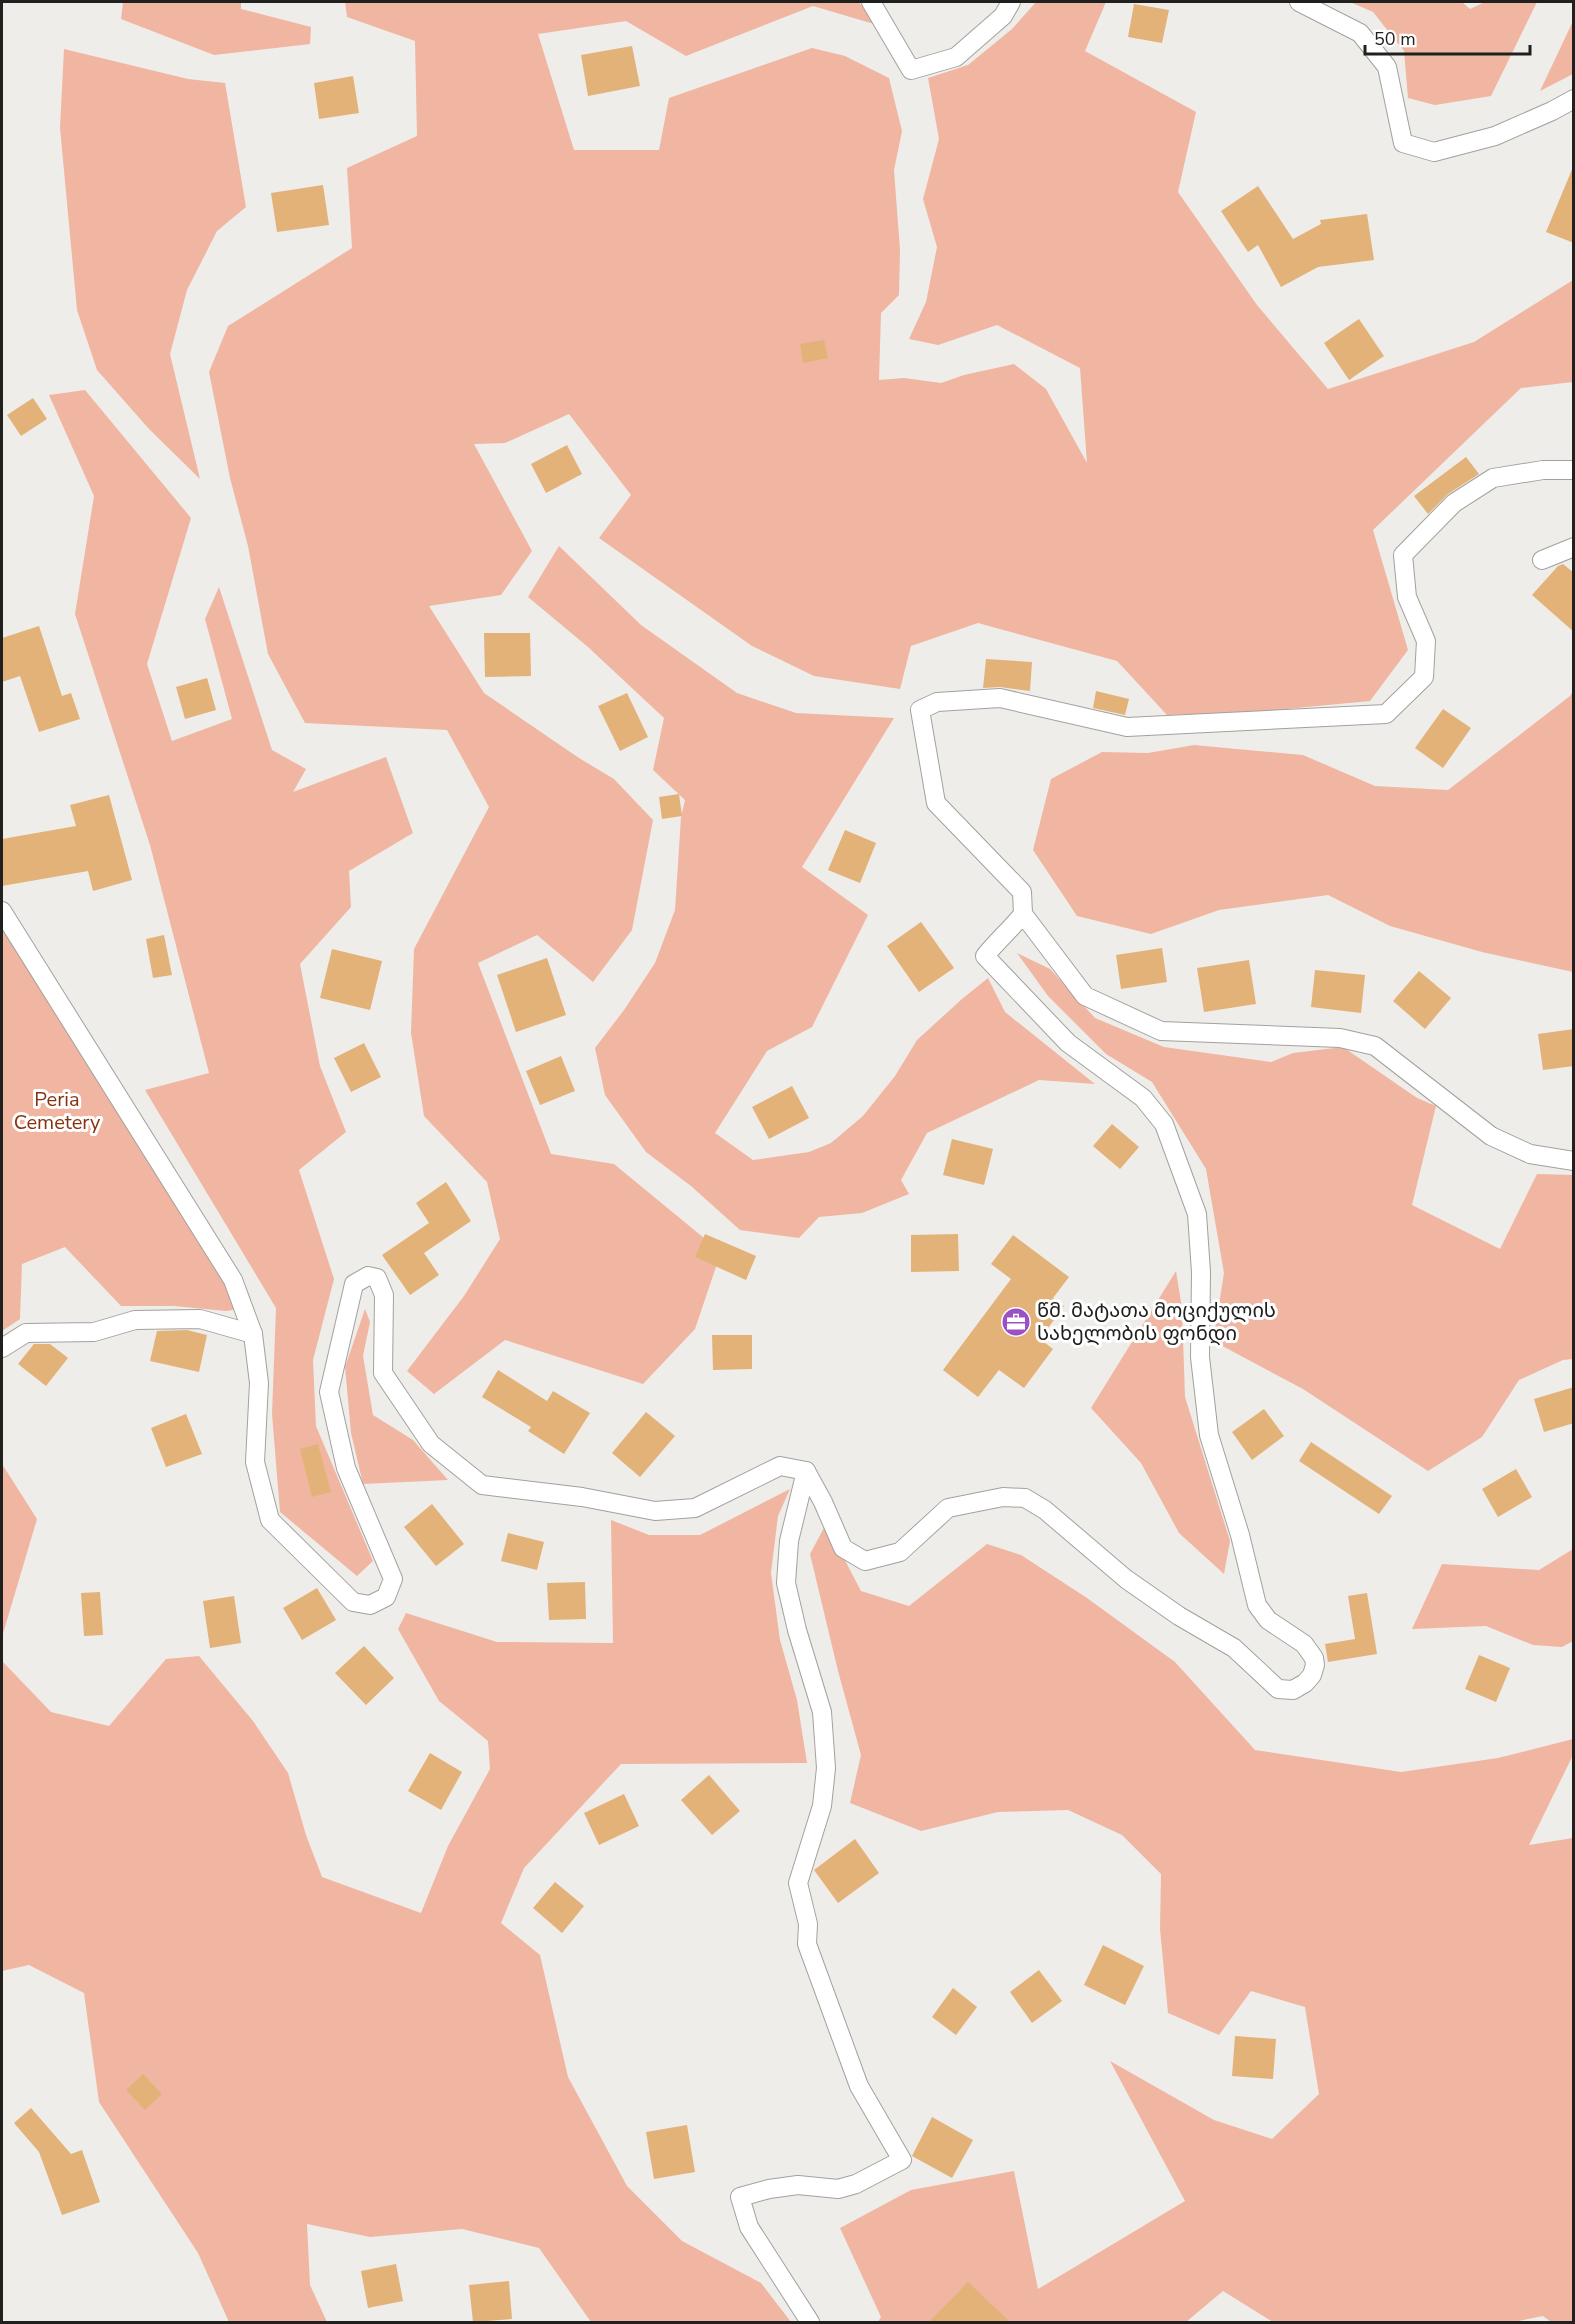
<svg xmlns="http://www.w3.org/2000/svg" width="1575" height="2324" viewBox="0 0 1575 2324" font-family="'Nunito Sans','Noto Sans Georgian',sans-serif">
<rect width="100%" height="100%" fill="#eeedea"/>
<!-- green -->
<g fill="#f1b6a1">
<path d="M123,2H241V9L311,27L310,44L214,55L121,19Z"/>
<path d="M345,2H859L874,24L813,6L686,56L626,21L538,34L574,150H659L669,98L812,48L845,56L889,78L902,131L894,170L900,250L899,295L881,313L879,380L904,378L941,383L964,375L1014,364L1046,389L1087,463L1080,368L997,325L938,345L909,339L926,302L937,247L923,199L939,139L928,78L968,65L1012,29L1036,2H1106L1085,51L1196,112L1178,192L1257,305L1328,389L1474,342L1573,280V382L1521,388L1373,530L1408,650L1370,701L1253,712L1167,715L1117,661L978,623L911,646L900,689L814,676L752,646L599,538L631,495L569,414L505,443L474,444L532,551L501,595L429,606L484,693L579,758L614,779L653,820L632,930L593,982L537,935L478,963L551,1154L614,1164L721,1252L695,1329L643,1384L505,1340L434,1394L407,1371L464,1296L500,1239L487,1182L424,1116L411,1033L414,949L489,807L447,730L305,723L268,654L248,546L230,478L209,372L228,326L352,248L347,168L417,136L415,41L347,17Z"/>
<path d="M1350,2H1462L1470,9L1485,2H1537L1491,96L1435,105L1408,98L1404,51L1373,12Z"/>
<path d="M1573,21V74L1540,91Z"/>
<path d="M64,49L188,79L225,83L246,207L217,231L187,290L170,354L200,479L149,429L97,370L77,310L60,128Z"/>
<path d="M85,390L191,518L147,664L172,741L232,719L205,619L219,587L272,750L306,769L293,792L386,757L413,833L349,871L351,907L300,964L320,1066L346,1132L299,1170L334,1279L313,1360L316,1426L373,1561L357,1576L280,1512L272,1414L276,1308L145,1090L209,1073L150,845L75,614L94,496L49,395Z"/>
<path d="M559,546L641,625L737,693L796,713L894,718L802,867L868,915L812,1027L767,1051L715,1133L753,1160L809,1152L831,1143L863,1116L895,1076L917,1040L962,999L988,978L1005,1012L1095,1084L1039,1080L927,1133L901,1180L909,1194L862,1213L819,1217L799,1238L740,1230L691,1186L646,1152L605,1095L595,1048L624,1010L655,963L675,910L681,817L685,800L653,770L664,718L588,647L528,597Z"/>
<path d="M1573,691V972L1482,952L1390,926L1328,895L1219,910L1151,934L1077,916L1033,850L1051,779L1102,752L1148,753L1194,745L1303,755L1375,786L1448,790L1570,696Z"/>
<path d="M2,921L194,1226L239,1309L226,1311L174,1306H121L65,1247L22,1264L20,1319L2,1331Z"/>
<path d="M1017,953L1050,969L1095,1018L1164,1047L1271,1062L1293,1053L1343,1047L1417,1098L1436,1106L1412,1205L1500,1249L1537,1174L1573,1175V1359L1563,1360L1519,1380L1482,1437L1428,1471L1303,1389L1213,1341L1224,1273L1206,1169L1152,1082L1106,1054L1048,996Z"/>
<path d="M1176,1271L1182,1308L1185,1397L1230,1541L1224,1574L1179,1533L1141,1463L1091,1408Z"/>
<path d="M365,1309L370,1322L363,1356L373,1415L413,1440L448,1480L363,1484L351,1433L345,1367Z"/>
<path d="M2,1464L37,1519L2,1637Z"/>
<path d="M790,1489L778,1516L771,1573L780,1640L797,1700L807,1763L621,1764L524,1868L501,1923L540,1955L568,2077L627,2186L682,2241L761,2283L791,2322H591L539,2248L462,2229L370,2237L307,2224L310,2285L327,2322H229L198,2253L99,2102L84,1993L29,1965L2,1971V1661L51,1712L109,1726L166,1659L199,1656L253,1721L288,1773L306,1835L322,1877L421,1913L448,1846L490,1769L488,1741L439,1701L398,1629L406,1613L497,1642L613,1643L611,1520L649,1535H700Z"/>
<path d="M826,1524L861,1591L909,1606L987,1544L1021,1555L1087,1598L1175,1662L1255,1750L1401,1772L1498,1758L1573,1739V1755L1529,1845L1573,1838V2322H1551L1543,2316L1513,2322H1273L1223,2291L1186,2322H878L881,2317L840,2228L911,2190L1014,2171L1038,2289L1185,2201L1110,2061L1214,2120L1272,2139L1319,2094L1305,2007L1251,1991L1219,2035L1168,2013L1160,1929L1161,1874L1122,1835L1068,1810L998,1812L921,1831L850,1803L861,1755L838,1671L810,1554Z"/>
<path d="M1573,1549V1641L1562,1647L1533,1645L1486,1626L1412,1629L1442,1564L1539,1570Z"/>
</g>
<!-- building -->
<g fill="#e3b279">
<path d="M1134,4L1169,10L1162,43L1128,37Z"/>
<path d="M632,46L640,86L588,96L581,55Z"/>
<path d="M353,76L359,113L319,119L314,83Z"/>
<path d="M1573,167H1574V243L1546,232Z"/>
<path d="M323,185L329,225L277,232L271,193Z"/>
<path d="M1258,186L1293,239L1321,224L1320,220L1367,214L1374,260L1318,267L1281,287L1258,245L1248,252L1221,211Z"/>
<path d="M1359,319L1384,356L1349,380L1324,343Z"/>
<path d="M824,340L828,358L803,363L800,344Z"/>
<path d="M33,398L47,419L21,436L7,415Z"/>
<path d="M567,445L582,474L546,493L531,464Z"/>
<path d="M1466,457L1479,474L1448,494L1428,514L1414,496Z"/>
<path d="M1563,564L1574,573V632L1532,595L1558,566Z"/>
<path d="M39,626L62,696L71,693L80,719L39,732L20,676L2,682V638Z"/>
<path d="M484,633H530L531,676L485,677Z"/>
<path d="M986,659L1032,662L1030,691L1000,687L983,688Z"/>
<path d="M207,678L216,710L185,719L176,687Z"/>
<path d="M1096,691L1129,699L1125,715L1093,708Z"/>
<path d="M627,693L648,737L620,751L598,706Z"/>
<path d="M1443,709L1471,728L1443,768L1415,748Z"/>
<path d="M679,794L682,816L662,819L659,797Z"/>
<path d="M109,795L132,880L93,891L88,871L2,886V839L76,826L70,805Z"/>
<path d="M845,830L876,843L860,883L828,870Z"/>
<path d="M921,922L954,968L919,992L887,946Z"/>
<path d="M164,935L172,975L153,978L146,939Z"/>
<path d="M1162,948L1167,982L1121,989L1116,955Z"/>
<path d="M332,949L382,961L370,1010L320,998Z"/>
<path d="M547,958L566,1015L516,1032L497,975Z"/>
<path d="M1249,960L1256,1004L1204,1012L1197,968Z"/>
<path d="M1315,970L1365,975L1361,1013L1311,1007Z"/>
<path d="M1419,971L1451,998L1425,1029L1393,1001Z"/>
<path d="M1574,1029V1066L1543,1070L1538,1034Z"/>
<path d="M364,1043L381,1077L351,1092L334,1058Z"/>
<path d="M561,1056L575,1091L540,1105L526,1071Z"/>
<path d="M792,1086L809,1118L769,1139L752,1107Z"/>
<path d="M1112,1124L1139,1147L1120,1169L1093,1146Z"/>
<path d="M952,1139L993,1149L984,1185L943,1175Z"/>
<path d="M446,1182L471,1221L424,1253L439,1275L410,1295L382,1255L429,1223L416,1203Z"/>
<path d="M705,1234L756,1256L746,1280L695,1257Z"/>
<path d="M958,1234L959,1271L911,1272V1235Z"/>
<path d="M1013,1235L1069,1277L1053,1298L1064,1306L1040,1339L1053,1349L1024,1388L999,1370L978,1397L943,1370L1011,1279L991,1264Z"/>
<path d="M187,1330L207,1335L199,1372L150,1361L157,1331Z"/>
<path d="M712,1335H752V1369L713,1370Z"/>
<path d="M34,1344H50L68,1358L46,1386L18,1364Z"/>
<path d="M498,1370L547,1401L553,1391L590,1413L564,1454L528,1431L531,1427L482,1397Z"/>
<path d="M1574,1387V1423L1544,1432L1534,1399Z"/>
<path d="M1264,1409L1284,1436L1252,1460L1232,1432Z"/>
<path d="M646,1412L675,1436L640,1477L612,1453Z"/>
<path d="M186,1414L202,1454L166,1467L151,1428Z"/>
<path d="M1311,1442L1392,1496L1379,1514L1299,1461Z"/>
<path d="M318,1444L331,1492L312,1497L300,1449Z"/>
<path d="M1516,1469L1532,1497L1498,1517L1482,1489Z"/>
<path d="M432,1504L464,1544L436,1566L404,1527Z"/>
<path d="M508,1533L544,1542L537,1570L501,1561Z"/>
<path d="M585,1582L586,1619L549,1620L547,1583Z"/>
<path d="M317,1588L336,1620L302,1640L283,1608Z"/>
<path d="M100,1592L103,1635L84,1636L81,1593Z"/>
<path d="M1367,1593L1377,1654L1328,1662L1325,1644L1355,1639L1348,1596Z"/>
<path d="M234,1596L241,1643L210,1648L203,1601Z"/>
<path d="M364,1646L394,1678L366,1705L335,1673Z"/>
<path d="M1479,1655L1510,1668L1496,1702L1465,1689Z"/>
<path d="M430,1753L462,1772L441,1810L408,1791Z"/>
<path d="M709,1775L740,1811L712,1835L681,1800Z"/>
<path d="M624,1794L639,1826L599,1845L584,1813Z"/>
<path d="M855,1839L879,1873L838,1903L814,1870Z"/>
<path d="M555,1882L584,1906L562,1933L533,1908Z"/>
<path d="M1103,1945L1144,1966L1125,2005L1084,1985Z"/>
<path d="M1039,1970L1062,2001L1032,2023L1010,1992Z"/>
<path d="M953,1988L977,2007L956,2035L932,2017Z"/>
<path d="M1235,2036L1276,2039L1273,2079L1232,2076Z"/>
<path d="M143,2074L162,2094L145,2110L126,2090Z"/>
<path d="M31,2108L71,2154L82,2150L100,2202L62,2215L39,2152L14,2123Z"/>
<path d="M932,2117L973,2140L952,2178L912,2156Z"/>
<path d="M687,2125L695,2172L654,2179L646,2132Z"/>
<path d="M396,2264L403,2301L368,2308L361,2271Z"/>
<path d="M509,2281L512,2319L473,2322L469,2285Z"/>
<path d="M968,2282L1010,2322H929Z"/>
</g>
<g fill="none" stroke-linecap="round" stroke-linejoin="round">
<!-- minor casing -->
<g stroke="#a2a19e" stroke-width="20">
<g id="minor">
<path d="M871,2L911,70L956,57L1003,16L1011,2"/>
<path d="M1299,2L1360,33L1387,67L1403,143L1434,152L1495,136L1552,111L1574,99"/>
<path d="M1542,560L1574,547"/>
<path d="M2,911L233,1280L253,1334L259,1383L255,1462L270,1520L353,1602L370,1605L386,1597L393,1579L346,1468L329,1392L354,1284L368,1276L377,1278L384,1295L383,1373L431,1444L482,1485L582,1497L655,1511L695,1508L780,1466L806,1471L823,1502L843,1548L865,1561L900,1552L948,1508L1003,1497L1025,1498L1045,1510L1126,1579L1179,1616L1234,1648L1278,1689L1293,1690L1305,1683L1312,1675L1315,1665L1314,1658L1304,1644L1268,1620L1257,1605L1240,1535L1209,1435L1200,1357L1201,1272L1197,1214L1164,1124L1143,1098L1068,1043L985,956C997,941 1011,929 1023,914L1085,996L1161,1031L1340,1038L1375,1046L1491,1136L1530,1154L1574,1161"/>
<path d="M1023,914L1022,892L936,803L920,710L937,702L1000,698L1127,727L1386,714L1424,677L1426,641L1407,597L1403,555L1454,503L1493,478L1543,470H1574"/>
<path d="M2,1348L26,1333L94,1332L135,1320L200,1319L253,1334"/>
<path d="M806,1471L789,1541L786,1583L797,1630L822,1712L826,1768L822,1806L798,1883L808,1924L807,1944L859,2086L902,2160L856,2184L838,2189L798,2185L769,2189L740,2197L749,2227L810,2322"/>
</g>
</g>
<!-- minor -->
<use href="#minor" stroke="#fff" stroke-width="18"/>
</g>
<!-- icons -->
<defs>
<g id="office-disc" transform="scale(1.5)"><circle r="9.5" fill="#9b51c4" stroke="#fff"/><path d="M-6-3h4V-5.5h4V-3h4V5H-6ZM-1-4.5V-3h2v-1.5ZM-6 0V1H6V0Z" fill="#fff"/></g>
</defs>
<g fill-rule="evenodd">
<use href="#office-disc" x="1016" y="1322"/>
</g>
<g text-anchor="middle" stroke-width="6" stroke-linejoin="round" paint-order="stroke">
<!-- park labels -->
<g font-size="20" fill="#85320f" stroke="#fff">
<text x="57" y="1106">Peria<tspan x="57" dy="23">Cemetery</tspan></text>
</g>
<!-- poi labels -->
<g font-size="20" fill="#20201f" stroke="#fff" text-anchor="start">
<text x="1037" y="1317">წმ. მატათა მოციქულის<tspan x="1037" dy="23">სახელობის ფონდი</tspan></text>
</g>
</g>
<!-- border -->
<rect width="1575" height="2324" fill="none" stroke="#20201f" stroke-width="6"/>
<!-- scale -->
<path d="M1365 45v9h165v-9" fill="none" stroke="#20201f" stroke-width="3"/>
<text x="1374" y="45" font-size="18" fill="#20201f" stroke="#ffffff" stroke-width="4.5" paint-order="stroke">50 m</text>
</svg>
